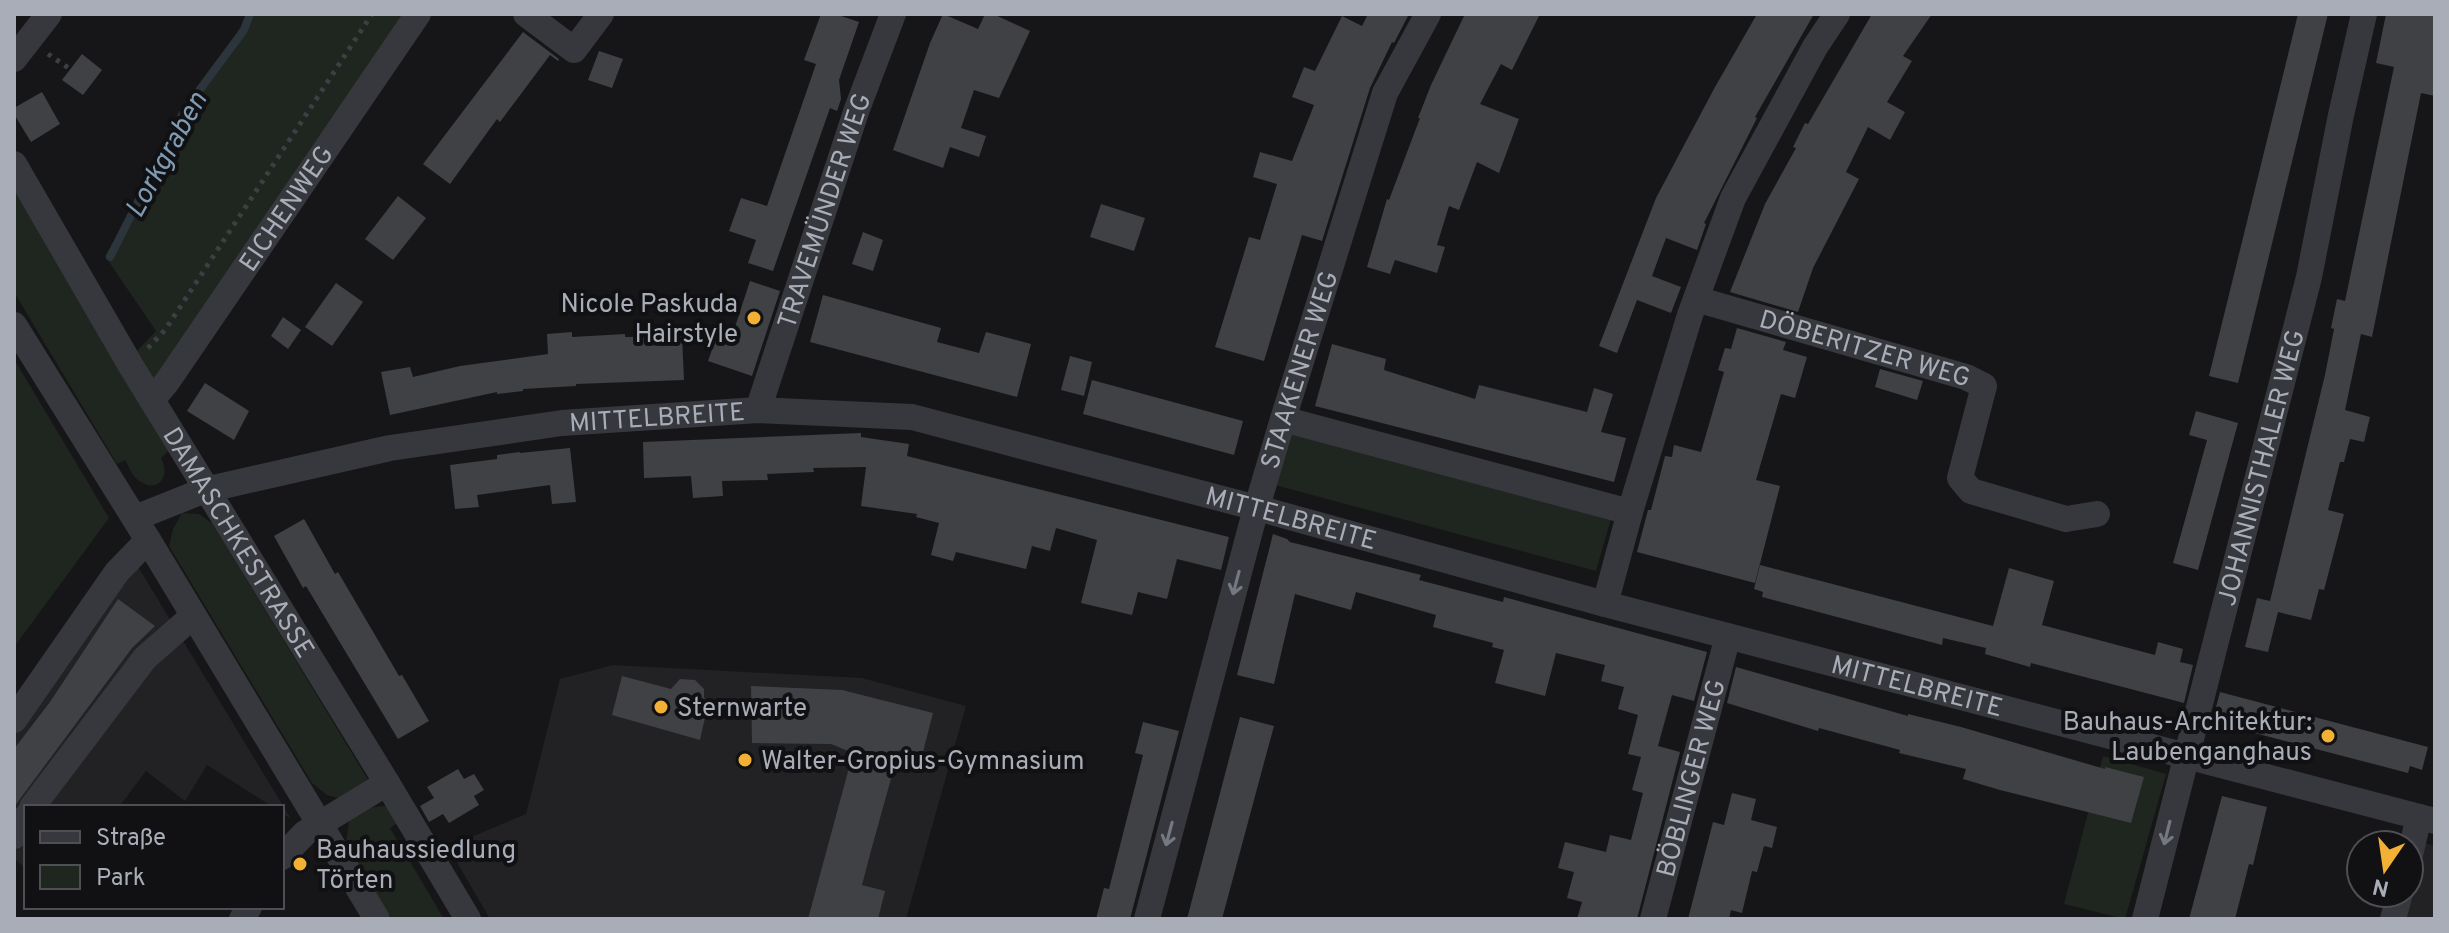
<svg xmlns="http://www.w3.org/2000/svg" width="2449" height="933" viewBox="0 0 2449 933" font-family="Overpass,sans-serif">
<rect width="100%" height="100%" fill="#161618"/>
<!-- built -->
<g fill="#222225">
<path d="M134,560L291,819L282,813V807H273L207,765L185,801L146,771L119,807H26V868L14,859V736L43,697Z"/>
<path d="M613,665L862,678L966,706L906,919H490L448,847L526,814L560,679Z"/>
<path d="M2421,842L2435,846V919H2401Z"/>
</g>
<!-- green -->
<g fill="#1e261f">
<path d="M248,14H405L319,136L155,382L136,352L156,331L105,256Z"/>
<path d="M14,184L168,451L161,458C171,476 158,493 141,482C133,478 129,467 125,460L117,464L14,292Z"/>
<path d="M14,359L109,518L14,647Z"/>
<path d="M1291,429L1612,515L1596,571L1275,485Z"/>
<path d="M182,513L199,514L213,524L370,783L342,799L327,795L312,783L169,546L173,529Z"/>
<path d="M2103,756L2166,774L2125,919L2064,904Z"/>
<path d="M386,806L400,821L390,828L444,919H392L346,843L349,821L366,808Z"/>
</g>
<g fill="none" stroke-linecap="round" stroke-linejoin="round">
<!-- stream -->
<path stroke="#2c353c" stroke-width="8" d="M110,257L184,111L244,30L250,14"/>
</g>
<!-- building -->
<g fill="#404145">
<path d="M821,14H835L859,22L839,80L841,99L837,111L830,108L773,271L748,263L756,240L729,231L741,198L767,206L816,64L804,60Z"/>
<path d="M943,14L978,29L985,14H993L1030,31L999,98L974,90L961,128L986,136L979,157L950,147L943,168L893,150L930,43Z"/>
<path d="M1368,14H1409L1394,43L1392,42L1370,88L1322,241L1302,235L1264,361L1215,347L1249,237L1260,240L1277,184L1253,177L1260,152L1292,161L1314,105L1292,97L1304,67L1315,71L1342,16L1362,26Z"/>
<path d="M1465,14H1540L1512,70L1501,64L1480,104L1519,119L1499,173L1477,162L1459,210L1449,206L1437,245L1445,247L1437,273L1395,260L1390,274L1367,267L1387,199L1389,200L1420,118H1418L1431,85Z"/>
<path d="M1757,14H1814L1755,117L1757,118L1704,223L1706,224L1697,250L1666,238L1652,276L1681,287L1671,313L1637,300L1617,353L1599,346L1656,198L1715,87Z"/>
<path d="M1872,14H1932L1903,56L1912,61L1887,102L1905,112L1890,140L1868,127L1846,172L1859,179L1813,268L1798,312L1730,292L1765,204L1796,148L1793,147L1805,123L1808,124Z"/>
<path d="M2298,14H2328L2238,383L2209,376Z"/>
<path d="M2386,14H2435V96L2421,93L2372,337L2361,334L2345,410L2370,417L2364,442L2350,439L2344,462H2340L2328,510L2344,514L2324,590L2319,589L2311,620L2278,612L2268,652L2245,647L2257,598L2270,601L2325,375L2334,329L2331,328L2337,299L2345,301L2394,67L2376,63Z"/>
<path d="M523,32L559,59L558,61L550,55L500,122L497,119L450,184L423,164Z"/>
<path d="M599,51L623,59L612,88L588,80Z"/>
<path d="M82,54L102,70L83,95L62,80Z"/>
<path d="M42,92L60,124L31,142L14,114V108Z"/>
<path d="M398,196L426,218L393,260L365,239Z"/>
<path d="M1101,204L1145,218L1134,251L1090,237Z"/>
<path d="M863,232L883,240L873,271L852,264Z"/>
<path d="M750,281L780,291L752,376L708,361L718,332L732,336Z"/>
<path d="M336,283L363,302L332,346L305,327Z"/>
<path d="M823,295L941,328L937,342L979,353L986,332L1031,344L1017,397L810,342Z"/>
<path d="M283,317L301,330L288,349L271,336Z"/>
<path d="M1737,328L1786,342L1783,350L1807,357L1795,398L1781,394L1756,480L1780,486L1755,583L1637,552L1648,510H1651L1665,456L1672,457L1674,445L1701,452L1724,372L1718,370L1725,348L1731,349Z"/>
<path d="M572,332V337L625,334V337L682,336L684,380L576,384V386L523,389V391L497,394V392L390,415L381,372L410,367L413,377L460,366L548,354L547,334Z"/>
<path d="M1332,344L1386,359L1384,370L1475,399L1479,385L1587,412L1594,388L1613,394L1601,432L1626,438L1614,482L1315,406Z"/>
<path d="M1070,356L1092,362L1084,396L1061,390Z"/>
<path d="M1880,369L1923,381L1917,400L1875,387Z"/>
<path d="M1092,380L1243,421L1234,455L1083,414Z"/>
<path d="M205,383L249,411L234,440L187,411Z"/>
<path d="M2196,411L2238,423L2198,570L2173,563L2207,440L2189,435Z"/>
<path d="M861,433V437L909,444L907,456L1229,537L1221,570L1177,559L1167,599L1138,592L1132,615L1081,603L1097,540L1056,528L1050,551L1032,546L1026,569L956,552L953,561L931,555L939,523L916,517L917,514L861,506L866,467L813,468L814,472L767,474L768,480L722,481L723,496L693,498L691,476L644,478L643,442Z"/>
<path d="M570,448L576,502L552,504L550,485L477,495L479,507L455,509L450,465L497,459V455L520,452V453Z"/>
<path d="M304,519L335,574L338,572L399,676L402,675L429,721L398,739L306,586L303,588L274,536Z"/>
<path d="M1273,534L1287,539L1290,542L1421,575L1419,580L1503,602L1504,597L1707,652L1694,701L1672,695L1658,746L1680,752L1637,919H1577L1582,902L1567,898L1574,872L1558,868L1565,842L1606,852L1610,835L1631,840L1643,793L1632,790L1641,757L1628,754L1638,715L1618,709L1624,687L1601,681L1605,665L1556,653L1545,696L1495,683L1504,650L1492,647L1493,643L1433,627L1436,615L1356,592L1351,610L1295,594L1274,684L1237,675Z"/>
<path d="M1760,565L1993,626L2009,568L2054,581L2042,625L2155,655L2158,642L2183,649L2180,662L2193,665L2184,703L2031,663L2030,667L1985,654L1986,648L1943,638L1942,645L1762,597L1763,592L1754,589Z"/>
<path d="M118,599L155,626L132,648L14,807V749L50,702Z"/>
<path d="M1736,667L1908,716V714L1961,727L2105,769V767L2144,777L2131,823L2000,790L1963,779L1966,769L1899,753L1900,750L1819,728L1818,731L1727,703Z"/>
<path d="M622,676L671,689L680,679L695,680L704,689V698L709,700L700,740L612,715Z"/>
<path d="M751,686L842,690L933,713L922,756L899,750L872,847L862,885L885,891L878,919H808L853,753L831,744L752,743Z"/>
<path d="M2220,692L2428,747L2422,770L2410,766L2408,773L2228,726L2230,720L2220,717L2222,713L2215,711Z"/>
<path d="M1240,717L1274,726L1265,759L1222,919H1187Z"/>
<path d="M1143,722L1179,731L1130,919H1096L1104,888L1109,889L1143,755L1135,753Z"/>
<path d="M458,769L464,779L474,774L484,790L474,796L479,805L449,823L443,814L429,822L420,806L434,798L427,787Z"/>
<path d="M1732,793L1756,799L1751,820L1777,827L1772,848L1764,846L1757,872L1752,871L1742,913L1731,910L1729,919H1688L1713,822L1724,825Z"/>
<path d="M2222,796L2267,807L2253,865L2249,864L2235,919H2189Z"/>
</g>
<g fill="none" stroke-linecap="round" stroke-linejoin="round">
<!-- path -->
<g stroke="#3d3f44" stroke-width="5" stroke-dasharray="4 6" stroke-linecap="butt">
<path d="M48,54L70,69"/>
<path d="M148,348L165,330L372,14"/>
</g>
<!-- minor -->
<g stroke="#37383d" stroke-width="26">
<path d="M526,14L574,50L601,14"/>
<path d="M14,59L49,14"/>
<path id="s1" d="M14,164L131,366L387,783L468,919"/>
<path id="s2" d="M1696,299L1966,377L1984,386L1960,478L1971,491L2066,519L2097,514"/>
<path d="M14,325L148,540L377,919"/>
<path id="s3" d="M152,400L167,382L418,14"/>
<path id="s4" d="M758,410L857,109L893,14"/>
<path d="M1283,419L1630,512"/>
<path id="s5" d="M135,518L205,490L390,448L562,423L758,410L912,417L1257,508L1605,604L2435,821"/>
<path d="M1605,604L1630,512L1690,315L1733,198L1815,47L1837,14"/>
<path d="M14,720L117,572L148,540"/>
<path d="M32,807L145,658L193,616"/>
<path d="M14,836L26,817"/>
<path d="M282,857L305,833L387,783"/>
<path d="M2409,859L2419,817"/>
<path d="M242,919L249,907"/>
<path id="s6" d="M1147,919L1251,527L1283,419L1385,93L1428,14"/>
<path id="s7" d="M1653,919L1728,636"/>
<path id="s8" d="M2145,919L2309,277L2341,115L2364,14"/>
<path d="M2393,919L2400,893"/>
</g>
</g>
<!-- one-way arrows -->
<defs><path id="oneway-shaft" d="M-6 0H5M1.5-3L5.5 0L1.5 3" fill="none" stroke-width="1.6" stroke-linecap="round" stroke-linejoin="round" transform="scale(2)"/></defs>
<g stroke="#757881">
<use href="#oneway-shaft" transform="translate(1236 583) rotate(105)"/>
<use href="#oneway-shaft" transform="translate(2167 833) rotate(104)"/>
<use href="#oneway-shaft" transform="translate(1169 834) rotate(105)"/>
</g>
<!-- markers -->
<g fill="#f2b134" stroke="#111113" stroke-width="3">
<circle cx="754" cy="318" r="8"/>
<circle cx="661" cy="707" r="8"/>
<circle cx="2328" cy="736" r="8"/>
<circle cx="745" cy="760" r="8"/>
<circle cx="300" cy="864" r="8"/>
</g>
<g text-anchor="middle" stroke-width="8" stroke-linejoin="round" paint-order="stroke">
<!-- street labels -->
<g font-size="26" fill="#a8adb8" stroke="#111113">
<text dy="9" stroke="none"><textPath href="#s3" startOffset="234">EICHENWEG</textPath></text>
<text dy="9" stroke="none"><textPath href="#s4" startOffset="210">TRAVEMÜNDER WEG</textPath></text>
<text dy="9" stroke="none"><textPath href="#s2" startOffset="176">DÖBERITZER WEG</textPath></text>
<text dy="9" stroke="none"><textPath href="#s6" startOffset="570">STAAKENER WEG</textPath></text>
<text dy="9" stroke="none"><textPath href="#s5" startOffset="534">MITTELBREITE</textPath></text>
<text dy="9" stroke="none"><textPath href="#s8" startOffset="466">JOHANNISTHALER WEG</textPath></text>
<text dy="9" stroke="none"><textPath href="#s5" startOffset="1182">MITTELBREITE</textPath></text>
<text dy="9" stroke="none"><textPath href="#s1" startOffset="440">DAMASCHKESTRASSE</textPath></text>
<text dy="9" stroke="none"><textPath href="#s5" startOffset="1830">MITTELBREITE</textPath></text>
<text dy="9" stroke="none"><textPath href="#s7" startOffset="146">BÖBLINGER WEG</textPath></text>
</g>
<!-- poi labels -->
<g font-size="26" fill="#a8adb8" stroke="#111113" text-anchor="start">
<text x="738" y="312" text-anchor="end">Nicole Paskuda<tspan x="738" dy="30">Hairstyle</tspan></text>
<text x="677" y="716">Sternwarte</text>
<text x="2312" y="730" text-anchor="end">Bauhaus-Architektur:<tspan x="2312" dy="30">Laubenganghaus</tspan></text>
<text x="761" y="769">Walter-Gropius-Gymnasium</text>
<text x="316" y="858">Bauhaussiedlung<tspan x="316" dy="30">Törten</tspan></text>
</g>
<!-- water labels -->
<g font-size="28" font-style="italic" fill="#7f9bb3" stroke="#111113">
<text transform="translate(165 154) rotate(-61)" y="10">Lorkgraben</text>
</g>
</g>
<!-- border -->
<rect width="2449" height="933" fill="none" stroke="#a8adb8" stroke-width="32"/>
<!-- legend -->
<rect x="24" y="805" width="260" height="104" fill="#111113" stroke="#4d4f55" stroke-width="2"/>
<rect x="40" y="831" width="40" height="12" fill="#37383d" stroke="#4d4f55" stroke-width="2"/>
<text x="96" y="845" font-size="24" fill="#a8adb8">Straße</text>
<rect x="40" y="865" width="40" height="24" fill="#1e261f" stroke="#4d4f55" stroke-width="2"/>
<text x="96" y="885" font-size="24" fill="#a8adb8">Park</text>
<!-- north arrow -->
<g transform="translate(2385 869) rotate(193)"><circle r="38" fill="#111113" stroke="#4d4f55" stroke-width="2"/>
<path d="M0-6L14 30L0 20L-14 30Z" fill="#f2b134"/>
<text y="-12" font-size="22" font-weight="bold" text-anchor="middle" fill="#a8adb8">N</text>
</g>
</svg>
